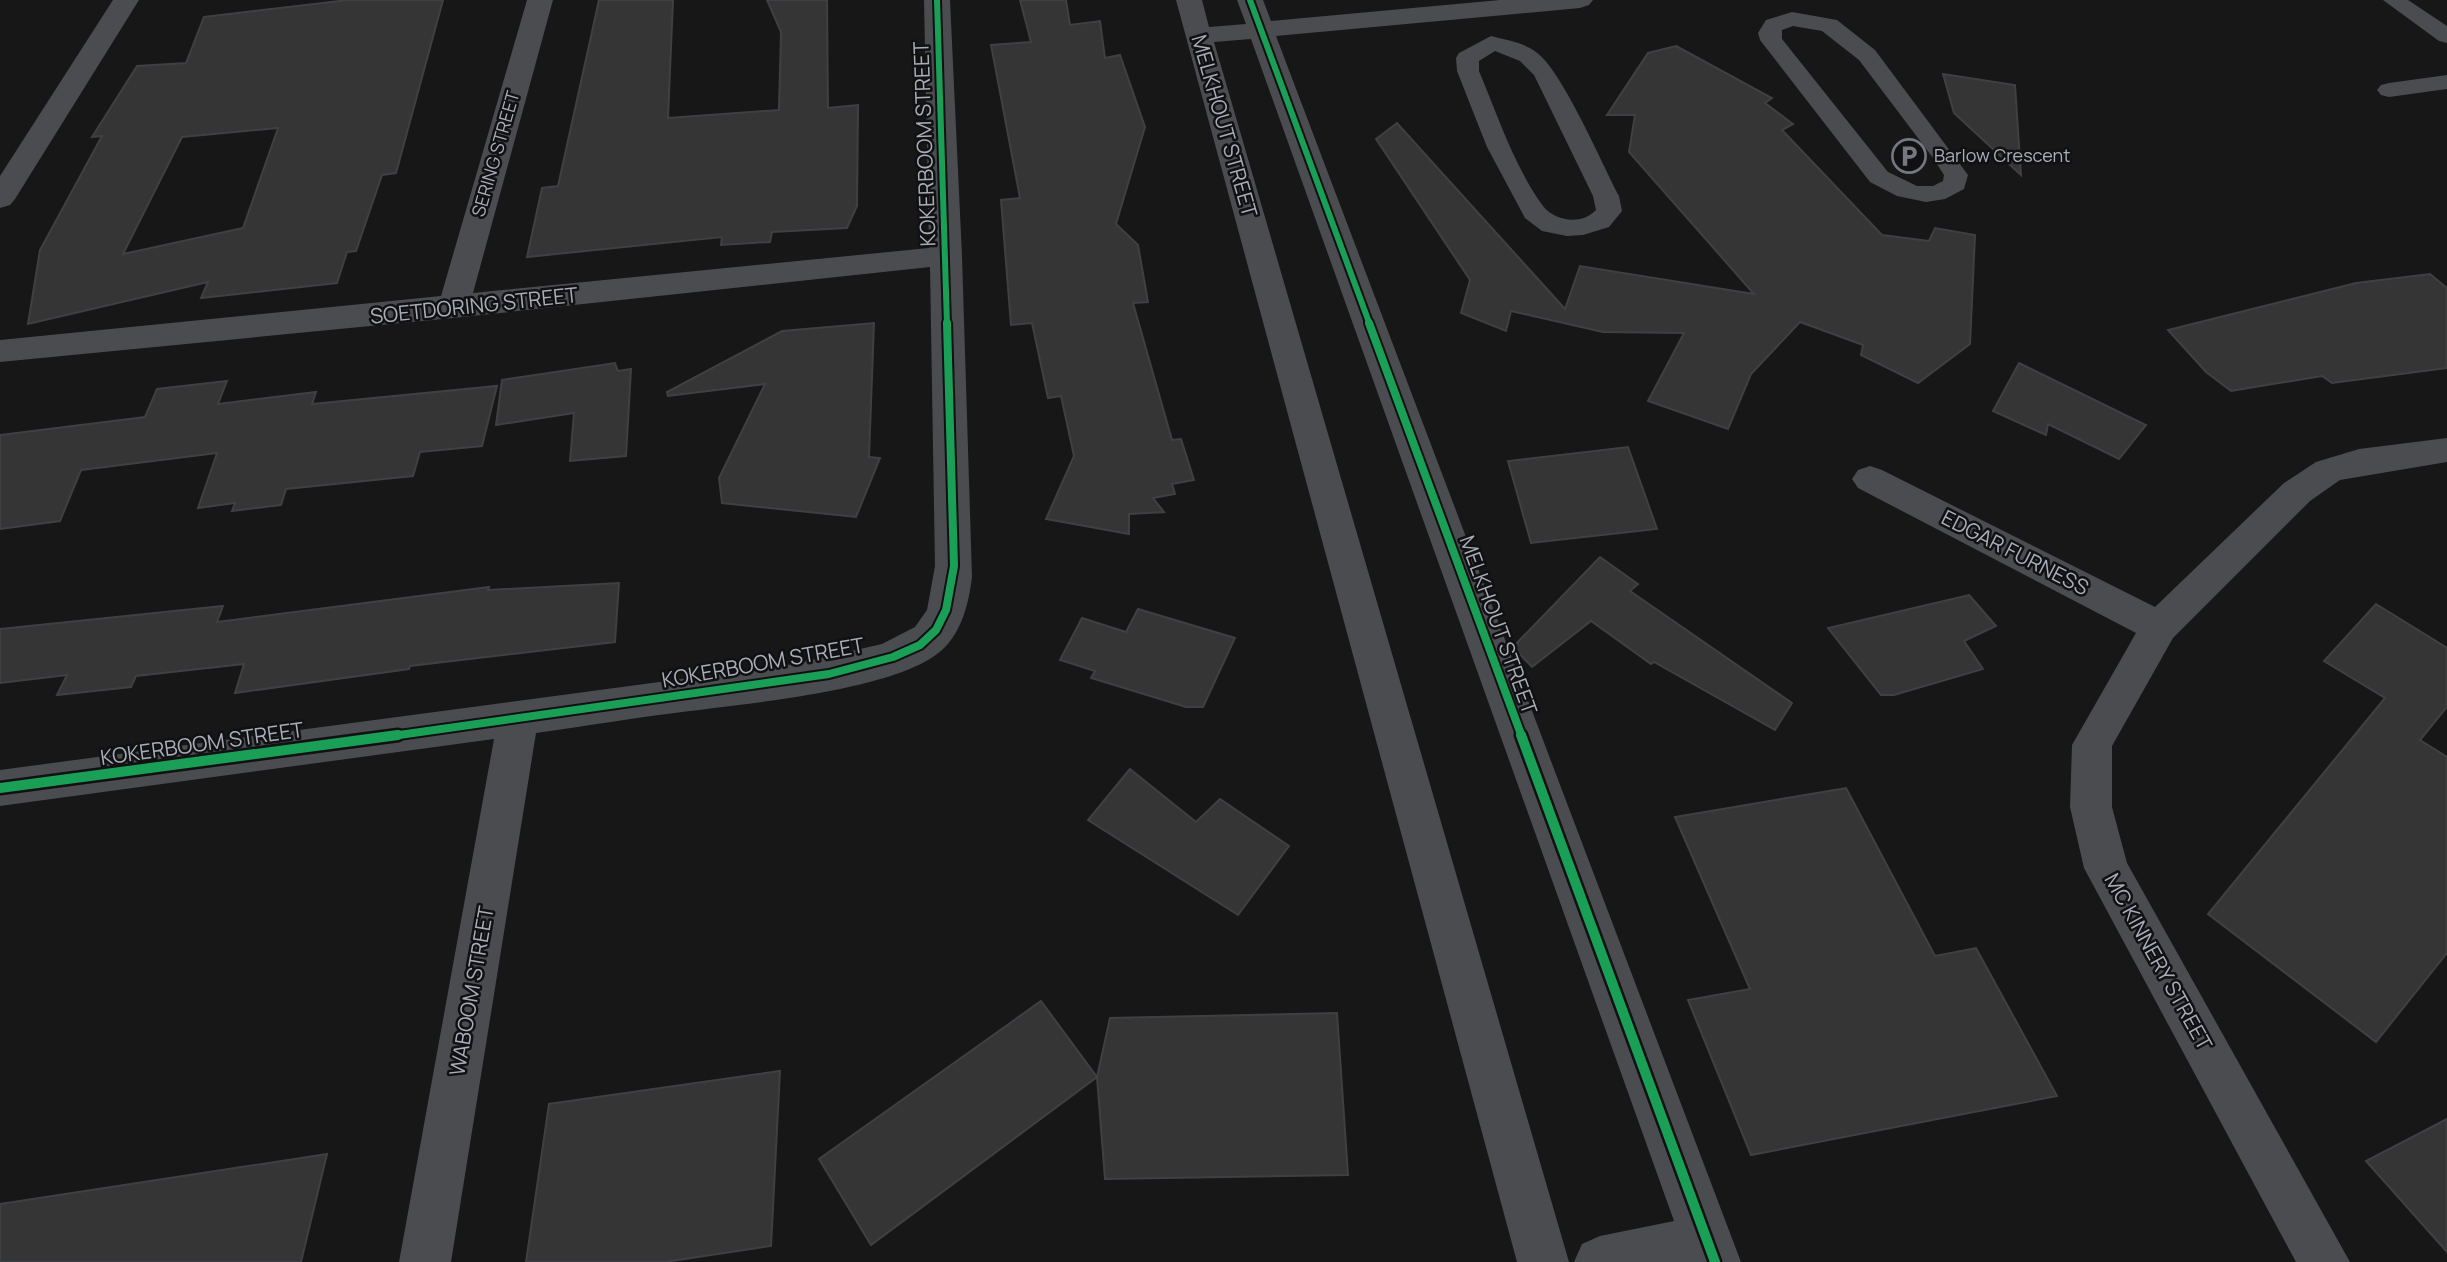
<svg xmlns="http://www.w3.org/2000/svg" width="2447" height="1262" viewBox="0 0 2447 1262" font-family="Manrope,sans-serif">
<rect width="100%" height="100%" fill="#171717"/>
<!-- building -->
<g fill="#353536" stroke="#3f4043" stroke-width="2" fill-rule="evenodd">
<path d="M348,0H443L396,173L382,175L356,251L347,252L337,283L201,298L208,282L28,324L40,250L102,136L92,137L137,66L186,63L204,17ZM278,128L243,228L123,254L182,137Z"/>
<path d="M599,0H673L668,118L779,110L781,32L767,0H827L828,108L858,105L857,206L847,228L772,232L770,242L721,245L722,237L527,257L542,188L558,186Z"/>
<path d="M1020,0H1066L1070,25L1100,21L1105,58L1120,55L1145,127L1116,224L1138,245L1148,302L1133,303L1172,440L1181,439L1194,480L1172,484L1175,494L1153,498L1164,512L1129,514V534L1046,519L1074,456L1061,396L1048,398L1032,323L1011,325L1001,200L1020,198L991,45L1031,42Z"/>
<path d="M1676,46L1772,98L1765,103L1793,124L1782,130L1882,235L1929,241L1935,228L1975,235L1970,344L1918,383L1861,355L1863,345L1800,322L1751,374L1728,429L1648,401L1684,333L1603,332L1511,311L1506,331L1461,313L1470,280L1376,139L1397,123L1565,309L1580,266L1754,294L1629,152L1635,115H1607L1648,53Z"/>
<path d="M1943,74L2015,85L2021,175L1954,113Z"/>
<path d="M2430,274L2447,288V368L2332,383L2322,376L2231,391L2206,372L2168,330L2356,283Z"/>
<path d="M874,323L869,457L880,458L856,517L722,503L719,478L765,384L668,396L667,392L782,331Z"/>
<path d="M615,363L618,371L631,369L626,456L570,461L574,413L496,425L502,380Z"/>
<path d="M2019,363L2146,425L2119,459L2048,424L2046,435L1993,411Z"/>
<path d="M227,381L218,404L316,392L312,404L497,386L482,446L420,452L413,476L286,489L281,505L232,511L235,503L198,508L217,453L81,470L60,521L0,529V435L145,417L157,389Z"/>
<path d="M1628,447L1657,529L1531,543L1508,461Z"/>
<path d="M1600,557L1638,584L1630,591L1792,703L1775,730L1654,662L1651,664L1591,621L1532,667L1513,647Z"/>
<path d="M619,583L615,642L410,666L409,669L235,693L244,664L136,676L131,687L57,695L67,675L0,683V629L223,606L217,622L489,587L488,590Z"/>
<path d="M1969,595L1996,626L1964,641L1983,669L1894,695H1881L1828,628Z"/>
<path d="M2376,604L2447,648V707L2420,740L2447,757V953L2376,1042L2208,914L2385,698L2324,661Z"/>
<path d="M1138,609L1235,638L1203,707H1186L1091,678L1095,671L1060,660L1082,618L1126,632Z"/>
<path d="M1130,769L1196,822L1220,799L1289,846L1238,915L1088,820Z"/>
<path d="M1846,788L1935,956L1976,948L2057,1096L1751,1155L1688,1000L1750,989L1675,817Z"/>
<path d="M1041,1001L1097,1077L871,1245L819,1159Z"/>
<path d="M1337,1013L1348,1175L1105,1179L1097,1077L1110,1018Z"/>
<path d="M780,1071L771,1246L665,1262H526L549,1104Z"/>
<path d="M2447,1119V1252L2366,1161Z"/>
<path d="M327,1154L301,1262H0V1204Z"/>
</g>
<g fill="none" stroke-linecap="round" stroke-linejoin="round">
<!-- lane -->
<g fill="#4b4c50" fill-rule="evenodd">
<path d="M2383,0H2408L2447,26V43L2439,41Z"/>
<path d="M1792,12L1837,20L1875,50L1968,175L1964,189L1945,199L1926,202L1897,196L1870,182L1760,40L1758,33L1766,20ZM1793,26L1822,31L1859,60L1933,158L1944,175L1943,181L1933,186H1917L1888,172L1782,39V30Z"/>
<path d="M1491,36C1506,40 1523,42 1536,52C1562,70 1602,164 1619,196L1622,211L1609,227L1583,235L1567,236L1542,231L1525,218L1487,147L1457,71L1456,58L1459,53ZM1495,51L1520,61L1534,75L1593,196L1596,210C1582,225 1556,222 1543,206C1514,166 1498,116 1479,71V61Z"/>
<path d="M2447,75V89L2389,97L2381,95L2377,90L2381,85L2389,83Z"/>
</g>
<!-- street -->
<g fill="#4b4c50" fill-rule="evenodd">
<path d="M113,0H139L15,199L10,205L0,208V176Z"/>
<path d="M527,0H553L473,293L929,248L924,0H950L962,256L972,577C969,602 962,632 942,650C898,690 750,703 690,711C638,717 587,726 536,733L451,1262H399L494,739L0,806V770L794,664L882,644L915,627L927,610L935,566L930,267L453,318L0,362V340L441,296Z"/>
<path d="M1176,0H1202L1209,27L1246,24L1237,0H1263L1271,21L1500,0H1593L1589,5L1580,8L1276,36L1741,1262H1574L1582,1244L1600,1236L1674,1221L1251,39L1214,42L1569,1262H1517Z"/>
<path d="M2447,438V462L2340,480L2310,501L2173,638L2112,746V807L2127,863L2350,1262H2296L2084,868L2070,807L2072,745L2136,633L1858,488L1852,479L1858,470L1870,466L1882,470L2155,607L2284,483L2316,462L2359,449Z"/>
</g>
<!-- cycleway-far2 casing -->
<g stroke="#111113" stroke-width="10">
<g id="cycleway-far2">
<path d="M937,0L947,325"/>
<path d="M1250,0L1370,325"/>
</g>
</g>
<!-- cycleway-far1 casing -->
<g stroke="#111113" stroke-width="12">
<g id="cycleway-far1">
<path d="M1369,323L1522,737"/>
<path d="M385,737L829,674L893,657L920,645L936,630L946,610L954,566L947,323"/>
</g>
</g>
<!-- cycleway casing -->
<g stroke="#111113" stroke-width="15">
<g id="cycleway">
<path d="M1521,735L1715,1262"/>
<path d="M0,788L398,735"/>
</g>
</g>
<!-- cycleway-far2 -->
<use href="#cycleway-far2" stroke="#1a9f57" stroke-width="6"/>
<!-- cycleway-far1 -->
<use href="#cycleway-far1" stroke="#1a9f57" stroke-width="8"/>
<!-- cycleway -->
<use href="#cycleway" stroke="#1a9f57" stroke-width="10"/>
</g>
<!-- icons -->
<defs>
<g id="parking-ring" transform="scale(1.75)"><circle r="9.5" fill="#111113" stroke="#757880" stroke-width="1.5"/><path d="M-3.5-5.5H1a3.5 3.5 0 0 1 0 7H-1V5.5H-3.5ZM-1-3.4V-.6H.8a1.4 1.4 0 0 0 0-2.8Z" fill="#757880"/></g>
</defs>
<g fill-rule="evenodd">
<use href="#parking-ring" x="1909" y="156"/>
</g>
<g text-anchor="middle" stroke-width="5" stroke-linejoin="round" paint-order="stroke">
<!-- far-street labels -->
<g font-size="18" fill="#a8adb8" stroke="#111113">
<text transform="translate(496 154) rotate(-74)" y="6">SERING STREET</text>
</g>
<!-- far-poi labels -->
<g font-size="18" fill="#a8adb8" stroke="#111113" text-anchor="start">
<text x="1934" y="162">Barlow Crescent</text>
</g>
<!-- street labels -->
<g font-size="21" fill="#a8adb8" stroke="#111113">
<text transform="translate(1224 126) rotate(74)" y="7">MELKHOUT STREET</text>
<text transform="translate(925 144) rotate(-92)" y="7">KOKERBOOM STREET</text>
<text transform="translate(474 306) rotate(-6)" y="7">SOETDORING STREET</text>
<text transform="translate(2015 553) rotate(27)" y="7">EDGAR FURNESS</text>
<text transform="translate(1498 625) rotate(70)" y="7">MELKHOUT STREET</text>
<text transform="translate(763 663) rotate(-10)" y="7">KOKERBOOM STREET</text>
<text transform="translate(202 744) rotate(-8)" y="7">KOKERBOOM STREET</text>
<text transform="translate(2158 962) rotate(61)" y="7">MC KINNERY STREET</text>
<text transform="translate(472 991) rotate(-80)" y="7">WABOOM STREET</text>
</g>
</g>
</svg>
